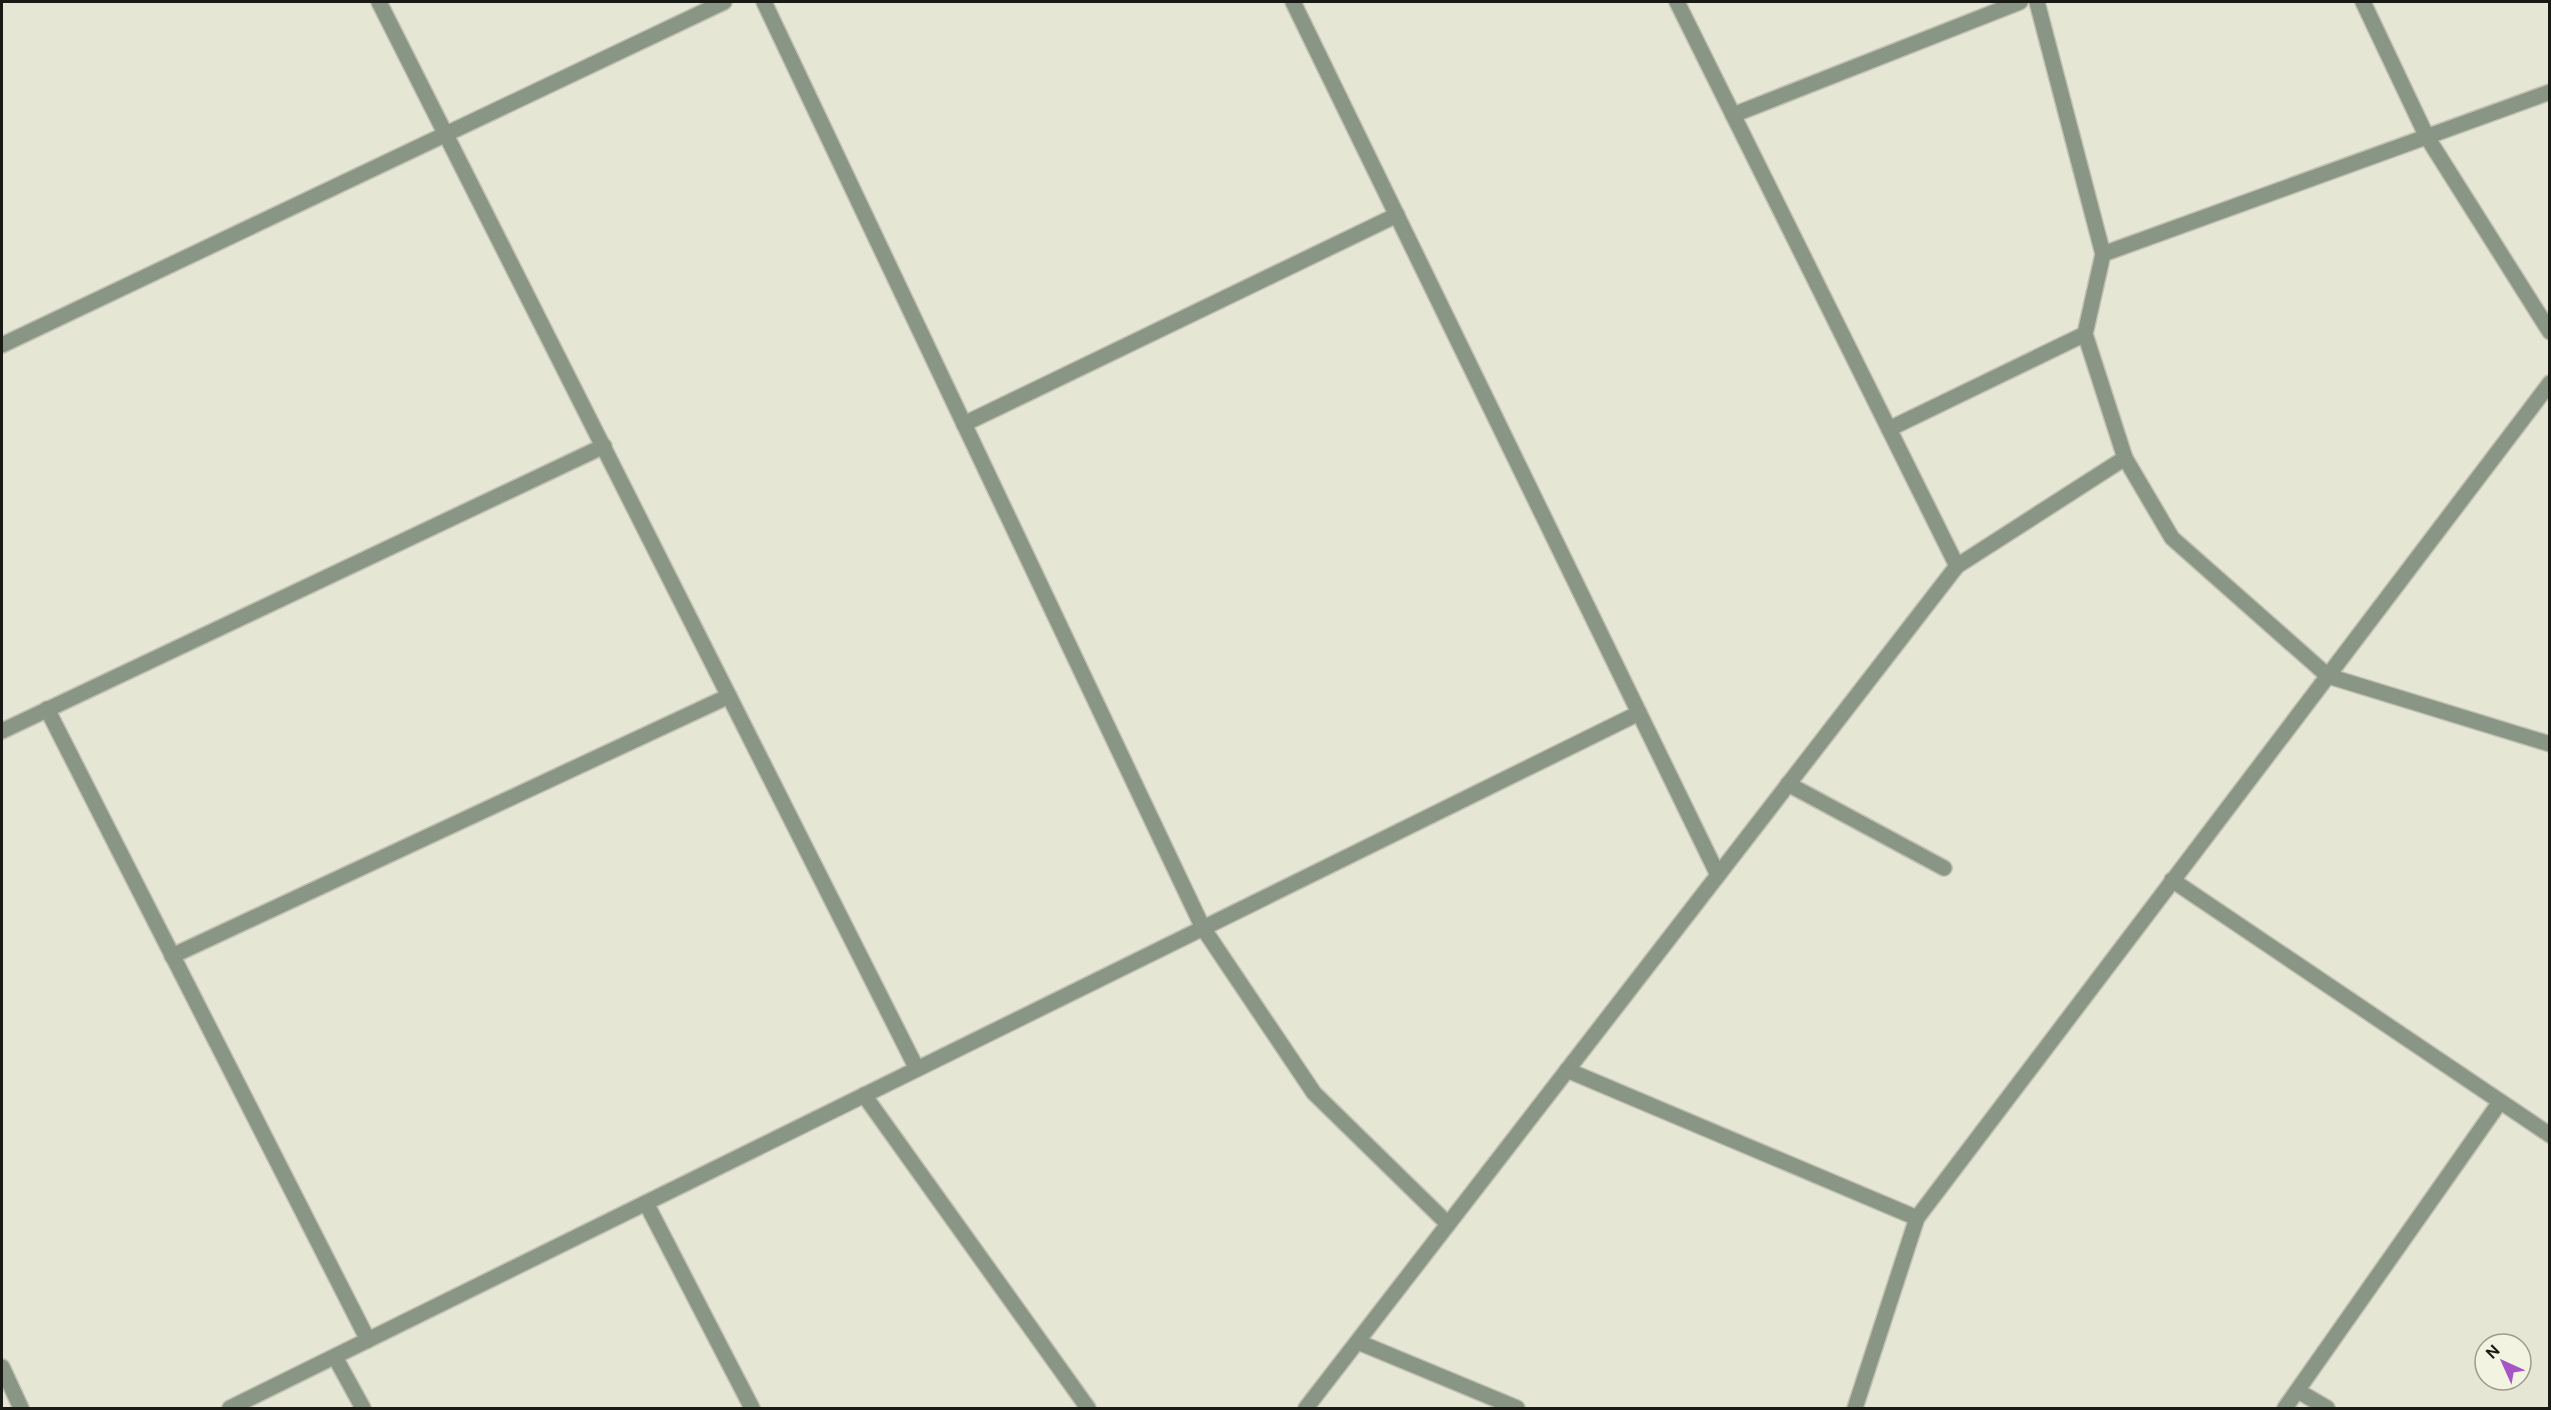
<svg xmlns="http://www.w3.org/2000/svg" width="2551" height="1410" viewBox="0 0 2551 1410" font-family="'DM Sans',sans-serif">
<rect width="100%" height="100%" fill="#e6e6d4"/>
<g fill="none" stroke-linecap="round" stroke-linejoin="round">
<!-- lane casing -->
<g stroke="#c1c1b1" stroke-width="18">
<path id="lane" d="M1788,784L1944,868"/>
</g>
<!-- street casing -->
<g stroke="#c1c1b1" stroke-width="18">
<g id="street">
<path d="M379,2L917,1069"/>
<path d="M764,2L1203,928L1314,1093L1448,1224"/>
<path d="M1293,2L1718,875"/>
<path d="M1677,2L1957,566"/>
<path d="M2037,2L2103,254L2085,334L2125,458L2172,538L2328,676L2550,744"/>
<path d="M2363,2L2427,137L2550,332"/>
<path d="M1733,115L2020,2"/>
<path d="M2103,254L2550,92"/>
<path d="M2,345L724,2"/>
<path d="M964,424L1397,215"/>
<path d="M1889,429L2085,334"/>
<path d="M47,709L368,1340"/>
<path d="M2,731L604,446"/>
<path d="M2172,880L2550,1135"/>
<path d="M172,956L729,696"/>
<path d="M1567,1070L1917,1218"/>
<path d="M864,1095L1088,1408"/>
<path d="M646,1203L752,1408"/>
<path d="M1358,1342L1517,1408"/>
<path d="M335,1357L363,1408"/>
<path d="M2,1367L21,1408"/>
<path d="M2298,1391L2327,1408"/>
<path d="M230,1408L1639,713"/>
<path d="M1306,1408L1957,566L2125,458"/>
<path d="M1855,1408L1917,1218L2550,383"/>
<path d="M2285,1408L2500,1102"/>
</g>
</g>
<!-- lane -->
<use href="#lane" stroke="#899685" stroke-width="15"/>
<!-- street -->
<use href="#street" stroke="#899685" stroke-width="15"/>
</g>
<!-- border -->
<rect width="2551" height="1410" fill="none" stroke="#1a1a14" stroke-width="6"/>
<!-- north arrow -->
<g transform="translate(2503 1362) rotate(315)"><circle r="28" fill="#f3f3e1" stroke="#9c9c8f" stroke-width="1.5"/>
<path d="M0-4.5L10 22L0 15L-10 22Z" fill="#a555c5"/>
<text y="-9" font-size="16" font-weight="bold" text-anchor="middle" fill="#1a1a14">N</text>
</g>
</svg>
